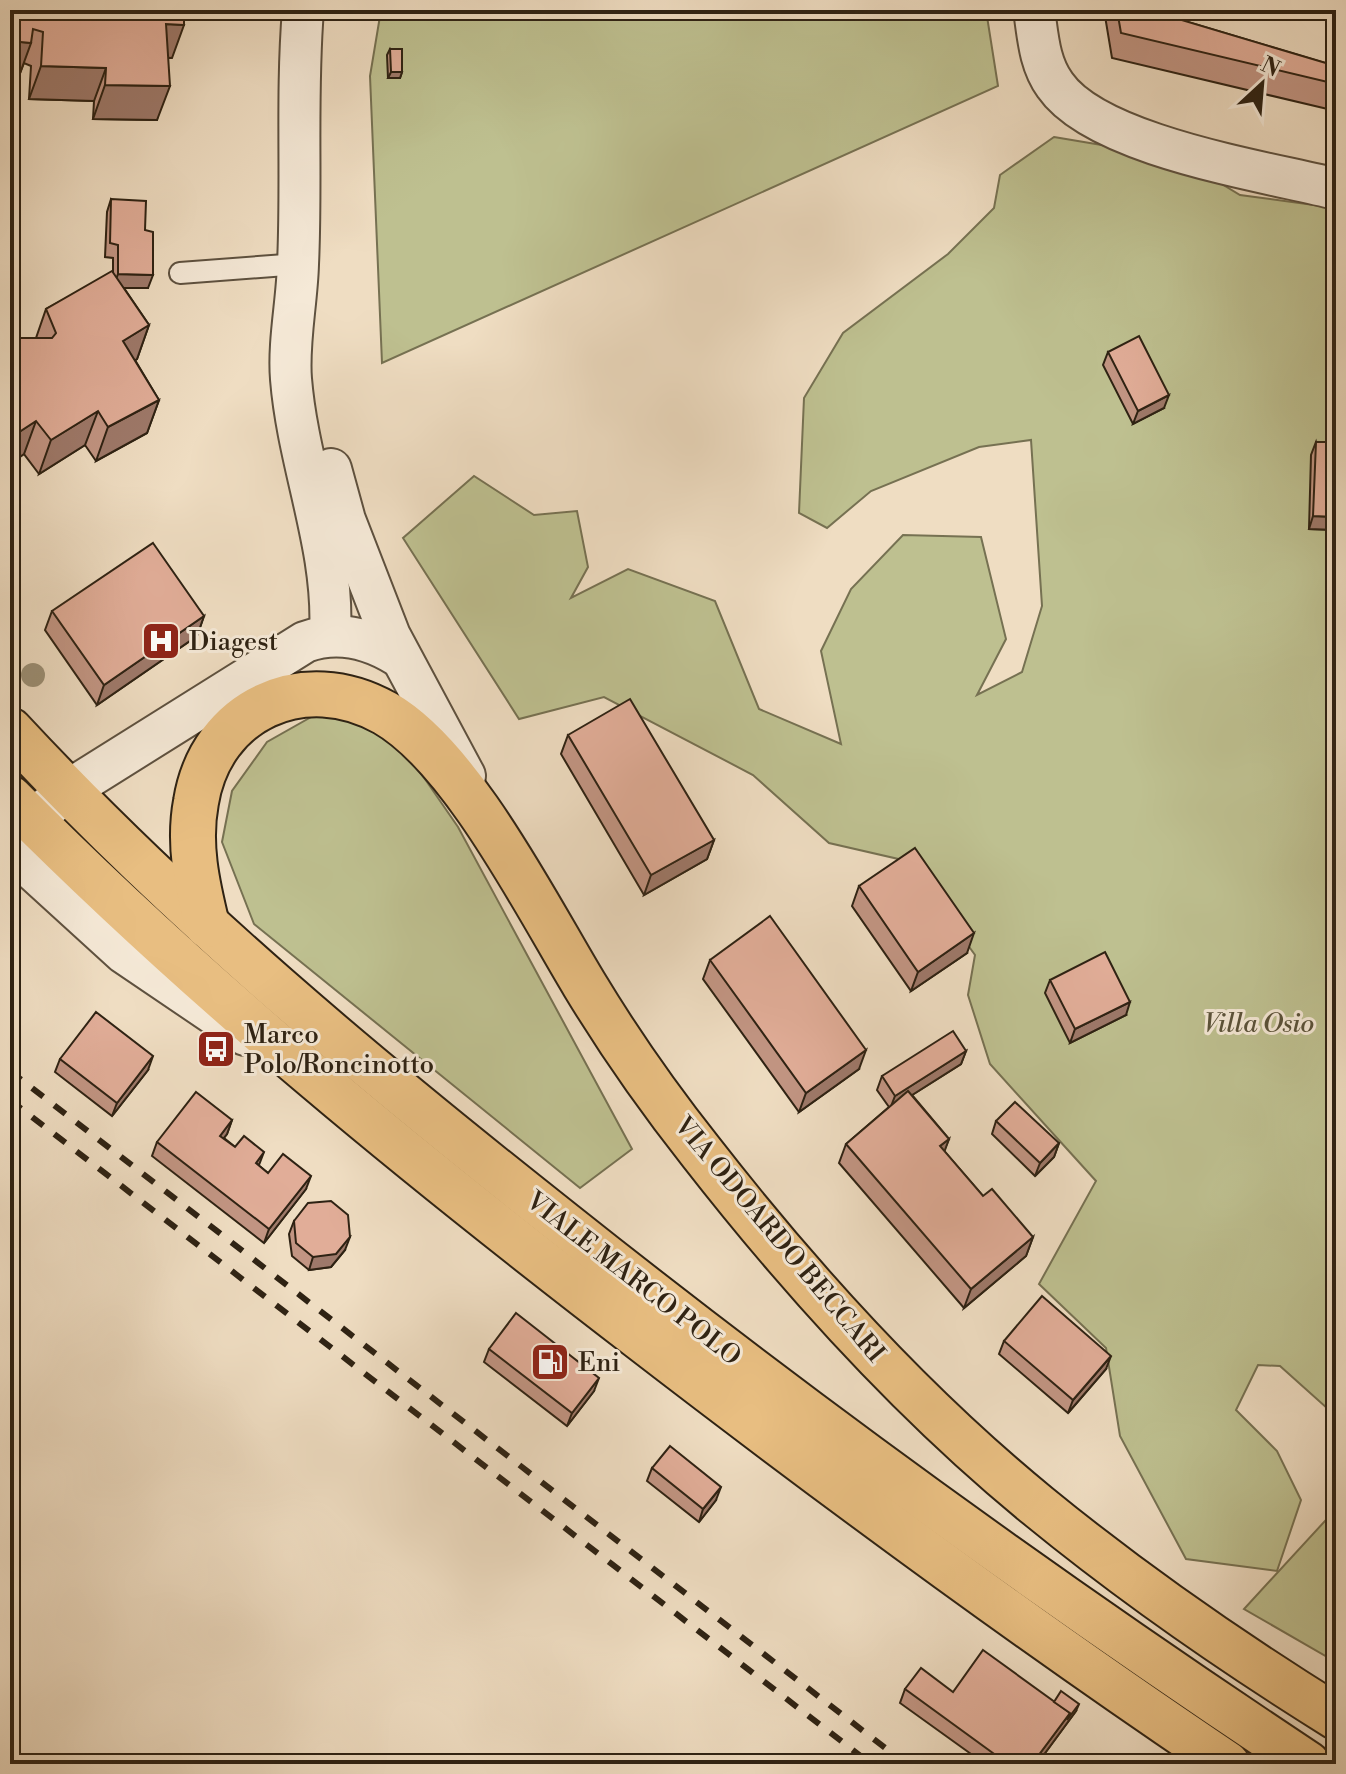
<svg xmlns="http://www.w3.org/2000/svg" width="1346" height="1774" viewBox="0 0 1346 1774" font-family="'Libre Bodoni',serif">
<rect width="100%" height="100%" fill="#efddc2"/>
<filter id="stains"><feTurbulence type="fractalNoise" baseFrequency=".0025" numOctaves="4"/><feColorMatrix values="0 0 0 0 .2 0 0 0 0 .09 0 0 0 0 .02 0 0 0 .5 -.17"/></filter>
<radialGradient id="worn" r=".72"><stop offset=".6" stop-color="#630" stop-opacity="0"/><stop offset="1" stop-color="#630" stop-opacity=".3"/></radialGradient>
<!-- green -->
<g fill="#bec090" stroke="#767152" stroke-width="2">
<path d="M381,10H986L998,86L382,363L370,76Z"/>
<path d="M1054,137L1179,158L1240,195L1336,208V1403L1328,1409L1280,1366L1258,1365L1236,1410L1277,1451L1301,1500L1277,1571L1186,1559L1120,1436L1106,1348L1039,1284L1096,1181L990,1064L968,995L975,955L907,861L829,843L753,775L604,697L519,719L403,538L474,476L534,515L577,511L588,567L571,598L628,569L715,601L759,709L841,744L821,651L851,589L903,535L981,537L1006,639L977,695L1022,672L1042,606L1031,440L979,447L871,491L827,528L799,513L804,398L843,333L948,254L994,208L1000,175Z"/>
<path d="M313,716L358,718L392,734L427,782L458,827L632,1149L580,1188L254,924L222,842L232,791L267,742Z"/>
<path d="M1336,1509V1662L1244,1609Z"/>
</g>
<g fill="none" stroke-linecap="round" stroke-linejoin="round">
<!-- service casing -->
<g stroke="#5e513f" stroke-width="24">
<path id="service" d="M180,273L299,264"/>
</g>
<!-- minor casing -->
<g stroke="#5e513f" stroke-width="44">
<g id="minor">
<path d="M303,10C296,95 302,180 298,264C297,302 288,342 291,379C298,466 335,548 330,635"/>
<path d="M1034,10C1038,36 1039,63 1055,85C1097,146 1264,171 1336,189"/>
<path d="M331,469L345,520L390,636L465,776"/>
<path d="M42,812L67,791L305,642C338,630 369,638 398,656"/>
<path d="M10,849L124,953L245,1035"/>
</g>
</g>
<!-- primary casing -->
<g stroke="#2e2213" stroke-width="48">
<g id="primary">
<path d="M10,730C179,912 370,1071 564,1224C804,1415 1053,1595 1308,1764"/>
<path d="M10,798C206,995 419,1168 639,1337C831,1485 1026,1629 1227,1764"/>
<path d="M207,925C197,884 188,844 196,802C211,709 304,667 385,713C462,757 538,908 584,984C619,1042 659,1099 701,1152C800,1279 913,1404 1038,1506C1132,1583 1233,1653 1336,1717"/>
</g>
</g>
<!-- service -->
<use href="#service" stroke="#f5e9d7" stroke-width="20"/>
<!-- minor -->
<use href="#minor" stroke="#f5e9d7" stroke-width="40"/>
<!-- primary -->
<use href="#primary" stroke="#e8be81" stroke-width="44"/>
<!-- rail -->
<g stroke="#2e2213" stroke-width="6" stroke-dasharray="14 14" stroke-linecap="butt">
<path d="M10,1071L906,1764"/>
<path d="M10,1100L871,1764"/>
</g>
</g>
<!-- trees -->
<circle fill="#9c9076" cx="33" cy="675" r="12"/>
<!-- wall -->
<g fill="#c29583" stroke="#2e2213" stroke-width="2">
<path d="M10,10L172,58H168L157,120L93,119L94,101L29,99L31,66L24,63L19,76Z"/>
<path d="M1104,10H1173L1178,19L1335,66L1336,64V111L1112,58Z"/>
<path d="M390,49L402,72L400,78H388L387,55Z"/>
<path d="M111,199L145,230L148,288H124L149,325L137,359L135,360L159,400L147,433L96,461L85,445L39,474L24,454L10,310L19,317L14,333L20,338H36L46,309L113,273V258L105,257L107,212Z"/>
<path d="M1108,352L1164,408L1133,424L1103,365Z"/>
<path d="M1316,442L1336,530L1309,529L1311,455Z"/>
<path d="M52,611L204,616L197,636L97,705L45,630Z"/>
<path d="M568,735L714,840L707,859L644,895L561,754Z"/>
<path d="M859,886L967,953L911,991L852,906Z"/>
<path d="M710,960L859,1069L799,1112L703,979Z"/>
<path d="M1050,980L1126,1015L1070,1043L1045,993Z"/>
<path d="M966,1051L961,1064L912,1095L949,1139L944,1151L983,1196L1033,1237L1026,1256L964,1308L839,1163L846,1144L889,1107L877,1090L882,1076Z"/>
<path d="M60,1059L148,1070L112,1116L55,1072Z"/>
<path d="M232,1120L227,1134L224,1138L268,1173L306,1189L264,1243L152,1156L157,1142Z"/>
<path d="M996,1121L1059,1143L1054,1157L1035,1176L992,1134Z"/>
<path d="M294,1221L345,1250L331,1267L309,1270L292,1256L289,1234Z"/>
<path d="M1004,1341L1106,1369L1068,1413L999,1354Z"/>
<path d="M489,1349L594,1391L567,1426L484,1362Z"/>
<path d="M652,1468L716,1500L699,1522L647,1481Z"/>
<path d="M905,1689L953,1692L1076,1711L1037,1764H985L900,1703Z"/>
</g>
<!-- shaded-wall -->
<g fill="#9e796a" stroke="#2e2213" stroke-width="2">
<path d="M166,24L184,25L172,58L154,57Z"/>
<path d="M10,41L31,43L19,76H10Z"/>
<path d="M41,66L106,68L94,101L29,99Z"/>
<path d="M391,72H402L400,78H388Z"/>
<path d="M105,85L170,86L157,120L93,119Z"/>
<path d="M118,274L153,275L148,288H113Z"/>
<path d="M149,325L137,359L111,374L123,341Z"/>
<path d="M1169,395L1164,408L1133,424L1138,411Z"/>
<path d="M159,400L147,433L96,461L108,427Z"/>
<path d="M98,411L85,445L39,474L51,440Z"/>
<path d="M36,421L24,454L10,464V438Z"/>
<path d="M1313,516L1336,517V530L1309,529Z"/>
<path d="M204,616L197,636L97,705L104,685Z"/>
<path d="M714,840L707,859L644,895L651,875Z"/>
<path d="M974,933L967,953L911,991L918,972Z"/>
<path d="M1130,1002L1126,1015L1070,1043L1075,1029Z"/>
<path d="M866,1050L859,1069L799,1112L806,1093Z"/>
<path d="M966,1051L961,1064L890,1109L895,1096Z"/>
<path d="M153,1056L148,1070L112,1116L117,1103Z"/>
<path d="M232,1120L227,1134L215,1149L220,1136Z"/>
<path d="M949,1139L942,1158L940,1146Z"/>
<path d="M1059,1143L1054,1157L1035,1176L1040,1163Z"/>
<path d="M264,1152L259,1165L256,1163Z"/>
<path d="M311,1176L306,1189L264,1243L269,1229Z"/>
<path d="M350,1237L345,1250L331,1267L309,1270L313,1257Z"/>
<path d="M1033,1237L1026,1256L964,1308L971,1289Z"/>
<path d="M1111,1356L1106,1369L1068,1413L1073,1400Z"/>
<path d="M599,1378L594,1391L567,1426L572,1413Z"/>
<path d="M721,1487L716,1500L699,1522L703,1509Z"/>
<path d="M1079,1704L1076,1711L1037,1764H1032L1070,1713Z"/>
</g>
<!-- building -->
<g fill="#e1ad98" stroke="#2e2213" stroke-width="2">
<path d="M10,10H184V25L166,24L170,86L105,85L106,68L41,66L43,32L33,29L31,43L10,41Z"/>
<path d="M1117,10H1173L1178,19L1336,66V84L1121,33Z"/>
<path d="M390,49H402V72H391Z"/>
<path d="M111,199L146,201L145,230L153,232V275L118,274V245L110,243Z"/>
<path d="M112,271L149,325L123,341L159,400L108,427L98,411L51,440L36,421L10,438V310L19,317L11,330L20,338H52L56,333L46,309Z"/>
<path d="M1139,336L1169,395L1138,411L1108,352Z"/>
<path d="M1316,442H1336V517L1313,516Z"/>
<path d="M153,543L204,616L104,685L52,611Z"/>
<path d="M630,699L714,840L651,875L568,735Z"/>
<path d="M915,848L974,933L918,972L859,886Z"/>
<path d="M770,916L866,1050L806,1093L710,960Z"/>
<path d="M1105,952L1130,1002L1075,1029L1050,980Z"/>
<path d="M96,1012L153,1056L117,1103L60,1059Z"/>
<path d="M953,1031L966,1051L895,1096L882,1076Z"/>
<path d="M908,1091L949,1139L940,1146L983,1196L992,1189L1033,1237L971,1289L846,1144Z"/>
<path d="M196,1092L232,1120L220,1136L235,1147L244,1136L264,1152L256,1163L268,1173L283,1154L311,1176L269,1229L157,1142Z"/>
<path d="M1015,1102L1059,1143L1040,1163L996,1121Z"/>
<path d="M331,1201L348,1215L350,1237L336,1254L313,1257L296,1243L294,1221L308,1203Z"/>
<path d="M1042,1296L1111,1356L1073,1400L1004,1341Z"/>
<path d="M516,1313L599,1378L572,1413L489,1349Z"/>
<path d="M670,1446L721,1487L703,1509L652,1468Z"/>
<path d="M983,1650L1070,1713L1032,1764H1008L905,1689L921,1668L953,1692Z"/>
<path d="M1061,1691L1079,1704L1067,1720L1070,1713L1054,1702Z"/>
</g>
<!-- icons -->
<defs>
<g id="hospital-square" transform="scale(2)"><rect x="-9" y="-9" width="18" height="18" rx="4" fill="#8f2418" stroke="#f5e9d7"/><path d="M-5-5h3v3.5h4V-5h3V5h-3V1.5h-4V5h-3Z" fill="#fff"/></g>
<g id="bus-square" transform="scale(2)"><rect x="-9" y="-9" width="18" height="18" rx="4" fill="#8f2418" stroke="#f5e9d7"/><path d="M-5-6H5V4H4V6H2V4H-2V6H-4V4H-5ZM-3.5-4V0h7V-4ZM-3.5 1.2v1.5H-2V1.2ZM2 1.2v1.5H3.5V1.2Z" fill="#fff"/></g>
<g id="fuel-square" transform="scale(2)"><rect x="-9" y="-9" width="18" height="18" rx="4" fill="#8f2418" stroke="#f5e9d7"/><path d="M-5.5-6h7V0h2V4h1.3V-2.5L3-4.5l.8-.8L6-3V5H2.5V1h-1V6h-7ZM-4.2-4.7v3.2H.2V-4.7Z" fill="#fff"/></g>
</defs>
<g fill-rule="evenodd">
<use href="#hospital-square" x="161" y="641"/>
<use href="#bus-square" x="216" y="1049"/>
<use href="#fuel-square" x="550" y="1362"/>
</g>
<g text-anchor="middle" stroke-width="6" stroke-linejoin="round" paint-order="stroke">
<!-- poi labels -->
<g font-size="26" fill="#2e2213" stroke="#f5e9d7" text-anchor="start">
<text x="189" y="650">Diagest</text>
<text x="244" y="1043">Marco<tspan x="244" dy="30">Polo/Roncinotto</tspan></text>
<text x="578" y="1371">Eni</text>
</g>
<!-- park labels -->
<g font-size="26" font-style="italic" fill="#595138" stroke="#f5e9d7">
<text x="1259" y="1032">Villa Osio</text>
</g>
<!-- street labels -->
<g font-size="26" fill="#2e2213" stroke="#f5e9d7">
<text transform="translate(780 1239) rotate(50)" y="9">VIA ODOARDO BECCARI</text>
<text transform="translate(634 1278) rotate(38)" y="9">VIALE MARCO POLO</text>
</g>
</g>
<!-- margin -->
<rect width="1346" height="1774" fill="none" stroke="#efddc2" stroke-width="40"/>
<rect x="12" y="12" width="1322" height="1750" fill="none" stroke="#2e2213" stroke-width="4"/>
<rect x="20" y="20" width="1306" height="1734" fill="none" stroke="#2e2213" stroke-width="2"/>
<!-- north arrow -->
<g transform="translate(1262 84) rotate(26)" stroke="#f5e9d7" stroke-width="6" paint-order="stroke">
<path d="M0-6L14 30L0 20L-14 30Z" fill="#2e2213"/>
<text y="-12" font-size="22" font-weight="bold" text-anchor="middle" fill="#2e2213">N</text>
</g>
<rect width="100%" height="100%" filter="url(#stains)"/>
<rect width="100%" height="100%" fill="url(#worn)"/>
</svg>
